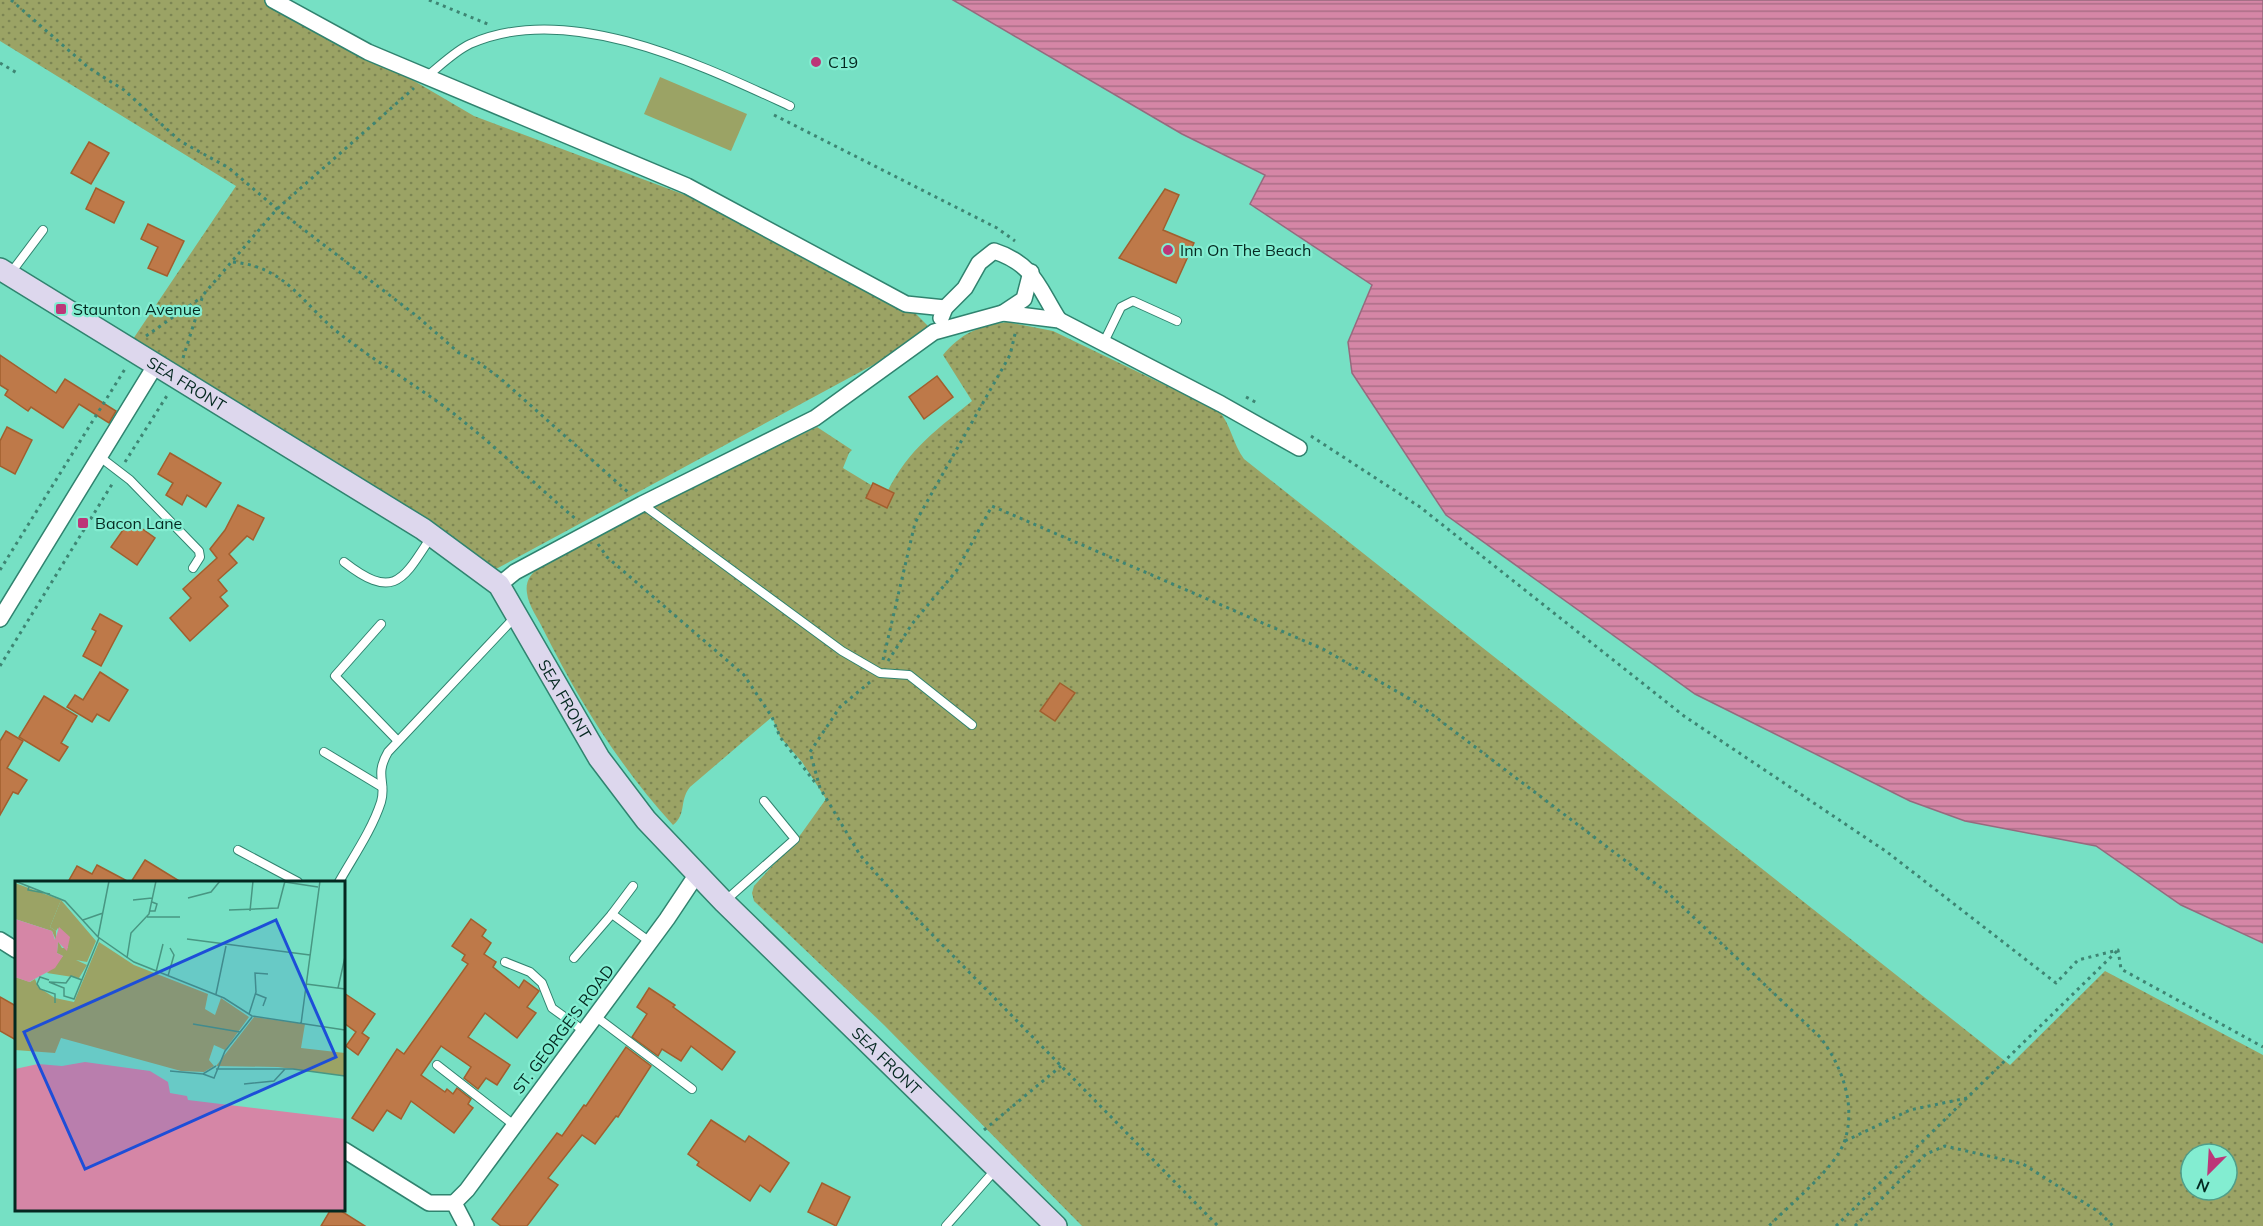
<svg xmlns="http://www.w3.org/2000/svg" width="2263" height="1226" viewBox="0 0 2263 1226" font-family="Mulish,sans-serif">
<defs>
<pattern id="grass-dots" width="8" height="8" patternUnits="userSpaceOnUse" patternTransform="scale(1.5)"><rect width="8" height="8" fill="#9ba365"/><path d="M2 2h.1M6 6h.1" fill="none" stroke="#7c8553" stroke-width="1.8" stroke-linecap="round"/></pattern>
<pattern id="water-rules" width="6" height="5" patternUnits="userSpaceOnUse" patternTransform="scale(1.5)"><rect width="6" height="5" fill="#d586a6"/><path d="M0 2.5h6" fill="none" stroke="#ab6e87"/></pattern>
</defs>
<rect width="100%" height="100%" fill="#76e0c4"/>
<!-- grass -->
<g fill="url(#grass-dots)" fill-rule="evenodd">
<path d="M0,0H276L474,116L744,217L906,304L934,332L485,575L127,348L236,186L0,41Z"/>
<path d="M1007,322L1053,331L1219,411C1231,425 1233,444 1244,459L2010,1065L2105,971L2263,1055V1226H1082L884,1025L754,901L752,893L754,886L801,834L826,799L802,762L780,737L772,717L690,787C679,800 687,814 673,825C620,767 579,701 544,631C539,620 528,605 527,593C525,581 531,574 540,566L666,500L817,427L852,450L849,453L843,468L871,485L867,496L882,503C905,452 930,435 972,401L943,355C960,334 980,325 1007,322ZM2191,1154H2227V1190H2191Z"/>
</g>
<!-- green -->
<path fill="#9ba365" d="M660,77L747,114L731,151L644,114Z"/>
<!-- water -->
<path fill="url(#water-rules)" stroke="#966a7e" stroke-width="1.5" d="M953,0H2263V943L2181,905L2096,846L1965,821L1910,801L1695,694L1446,515L1352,373L1348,342L1372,285L1250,204L1265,175L1182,134Z"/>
<!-- building -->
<g fill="#be7949" stroke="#a15f2e" stroke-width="1.5">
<path d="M89,142L109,153L91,184L71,173Z"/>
<path d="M96,188L124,202L114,223L86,209Z"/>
<path d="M1165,189L1179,195L1163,230L1194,243L1176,283L1119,258Z"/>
<path d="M148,224L184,241L167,276L148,268L158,247L141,239Z"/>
<path d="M0,355L56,393L65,379L116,411L109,423L79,404L63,428L31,407L28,411L5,395L8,390L0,385Z"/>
<path d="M937,376L953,397L924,419L909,397Z"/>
<path d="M7,427L32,440L15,474L0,466V441Z"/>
<path d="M170,453L221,483L206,507L187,495L182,505L166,495L173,483L158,474Z"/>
<path d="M873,483L894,493L887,508L866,498Z"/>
<path d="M238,505L264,518L253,540L247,536L229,554L237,563L218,580L227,591L220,597L228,606L190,641L170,618L191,598L183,589L217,558L210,549L225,530Z"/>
<path d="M130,520L155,538L137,565L111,547Z"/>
<path d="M100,614L122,626L101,666L83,656L96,631L92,629Z"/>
<path d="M100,672L128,690L109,721L97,714L92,722L67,707L75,695L83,700Z"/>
<path d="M1060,683L1075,693L1055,721L1040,711Z"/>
<path d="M44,696L77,716L61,743L68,747L59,761L19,737Z"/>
<path d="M6,731L23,741L7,768L27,780L18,794L13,792L0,815V741Z"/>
<path d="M145,860L181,882H131Z"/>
<path d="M97,865L129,882H68L77,866L92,874Z"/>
<path d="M471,919L486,930L482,936L491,943L484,954L496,962L493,967L519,988L524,980L539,991L527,1007L536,1013L517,1038L485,1013L468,1037L510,1065L497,1085L486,1078L478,1089L464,1078L471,1067L441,1046L421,1075L445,1092L447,1089L453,1094L457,1088L471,1099L468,1104L473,1108L454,1133L411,1101L401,1119L387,1110L373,1131L352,1118L397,1049L404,1054L468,964L462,960L465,955L452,946Z"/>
<path d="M649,988L675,1005L673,1007L735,1052L722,1070L691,1046L681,1061L662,1049L658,1056L632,1037L647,1014L637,1007Z"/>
<path d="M344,993L375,1014L362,1033L369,1038L358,1055L346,1046L356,1032L344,1023Z"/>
<path d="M0,997L16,1006V1040L0,1031Z"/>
<path d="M626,1047L651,1066L618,1117L616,1116L595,1144L582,1135L548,1178L558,1185L527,1226H501L492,1219L557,1133L562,1136L584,1105L586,1106Z"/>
<path d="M711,1120L745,1142L749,1136L789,1163L770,1192L760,1185L750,1201L697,1165L699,1162L688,1154Z"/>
<path d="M822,1183L850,1197L836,1226L808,1212Z"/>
<path d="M331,1209H338L365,1226H321Z"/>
</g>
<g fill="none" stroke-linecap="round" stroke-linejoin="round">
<!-- lane casing -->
<g stroke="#30836f" stroke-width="10">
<g id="lane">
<path d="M426,77C440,66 455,51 470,44C568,0 701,65 790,106"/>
<path d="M10,274L43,230"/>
<path d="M1104,342L1121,307L1133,301L1177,321"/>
<path d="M100,457L130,480L199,551L200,557L193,568"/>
<path d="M642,504L842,651L880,673L909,675L972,725"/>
<path d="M344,562C394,601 403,580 431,537"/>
<path d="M381,624L335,676L397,740"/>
<path d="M324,752L382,787"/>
<path d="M238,850L298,882"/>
<path d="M339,882C353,857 372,830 381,802C387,782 374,776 388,752L515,617"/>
<path d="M633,886L612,914L650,942"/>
<path d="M725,901L795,839L764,801"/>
<path d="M574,958L612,914"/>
<path d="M505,962L530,972L542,983L552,1008L584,1031"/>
<path d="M595,1016L692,1089"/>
<path d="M437,1065L514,1125"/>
<path d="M946,1226L996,1169"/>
</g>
</g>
<!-- street casing -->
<g stroke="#30836f" stroke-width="18">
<g id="street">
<path d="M273,0L368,52L687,186L906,304L945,308"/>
<path d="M1003,313L1024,299L1031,272"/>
<path d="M941,318L945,308L965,288L979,263L994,251C1034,264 1038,287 1059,320"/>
<path d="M499,585L515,572L642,504L815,418L934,332L1003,313L1059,320L1221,404L1299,448"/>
<path d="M0,619L155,366"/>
<path d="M0,940L16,950"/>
<path d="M344,1150L429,1203H454L466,1226"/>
<path d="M454,1203L467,1190L667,919L697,874"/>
</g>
</g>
<!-- secondary casing -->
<g stroke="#30836f" stroke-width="24">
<g id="secondary">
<path id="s1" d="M0,269L423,529L499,585L599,758L646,820L724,902L1056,1226"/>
</g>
</g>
<!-- path -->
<g stroke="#3e8573" stroke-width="3" stroke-dasharray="3 4.5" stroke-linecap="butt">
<path d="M11,0L89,68L124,90L180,141L229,168L277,209L418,317L459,353L475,360L500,378L629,493"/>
<path d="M429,0L490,25"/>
<path d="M0,63L17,73"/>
<path d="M774,115L997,228L1015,241"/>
<path d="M233,262C287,267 302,304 340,334C376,362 416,385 453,413C496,447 536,485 578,521"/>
<path d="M146,336L202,297"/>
<path d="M183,358L203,295L277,209L414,88"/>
<path d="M1246,397L1259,404"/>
<path d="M1311,436L1420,507L1684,716L1887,852L2056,983L2078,960L2118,950L2121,969L2263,1047"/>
<path d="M125,462L168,394"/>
<path d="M598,544L607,557L744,675L772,717L780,737L817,785"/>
<path d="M0,570L125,369"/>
<path d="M883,660L915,523L1010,355L1016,330"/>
<path d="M888,661L912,624L957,570L992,506L1323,649L1417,703L1668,893L1820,1037C1842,1066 1856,1104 1845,1140C1836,1168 1790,1204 1769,1226"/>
<path d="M0,666L114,481"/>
<path d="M870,682L840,707L810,752L820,788L860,855L916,918L1218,1226"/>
<path d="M984,1130L1061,1066"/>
<path d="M1845,1141L1910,1110L1967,1098"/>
<path d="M1836,1226L2118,950"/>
<path d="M1855,1226L1926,1154L1945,1146L2023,1164L2099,1212L2113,1226"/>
</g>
<!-- lane -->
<use href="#lane" stroke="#fff" stroke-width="8"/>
<!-- street -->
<use href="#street" stroke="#fff" stroke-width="15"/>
<!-- secondary -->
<use href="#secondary" stroke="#ddd7ed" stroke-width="21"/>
</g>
<!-- markers -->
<g fill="#bc3678" stroke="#83edd1" stroke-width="2">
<circle cx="816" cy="62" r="6"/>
<circle cx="1168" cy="250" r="6"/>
<rect x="55" y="303" width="12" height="12" rx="3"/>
<rect x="77" y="517" width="12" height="12" rx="3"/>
</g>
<g text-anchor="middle" stroke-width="4.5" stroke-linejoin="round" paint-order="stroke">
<!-- poi labels -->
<g font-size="16" fill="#042820" stroke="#83edd1" text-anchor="start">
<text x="828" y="68">C19</text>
<text x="1180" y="256">Inn On The Beach</text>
<text x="73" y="315">Staunton Avenue</text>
<text x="95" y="529">Bacon Lane</text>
</g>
<!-- street labels -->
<g font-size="16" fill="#042820" stroke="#83edd1">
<text dy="6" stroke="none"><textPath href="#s1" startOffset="219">SEA FRONT</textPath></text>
<text dy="6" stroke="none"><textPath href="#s1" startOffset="723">SEA FRONT</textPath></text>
<text transform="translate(563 1029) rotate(-53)" y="6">ST. GEORGE'S ROAD</text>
<text dy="6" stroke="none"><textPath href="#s1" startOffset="1209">SEA FRONT</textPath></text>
</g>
</g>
<!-- overview -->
<g transform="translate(15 881)">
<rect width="330" height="330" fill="#76e0c4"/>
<path d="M0,2L46,19L35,46L41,50V59L37,50L0,38ZM84,61L119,84L193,113L190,128L200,134L206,117L234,136L210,169L199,164L194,179L199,185L189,191L166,190L46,157L40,172L0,169V96L15,101L20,98L23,106L40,117L59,121ZM239,136L290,143L286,167L330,172V195L263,186L201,185Z" fill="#9ba365"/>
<path d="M46,19L81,60L72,81L61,79L72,84L64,97L32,92L48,75L42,72L43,60L47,67H53L43,47L41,50L35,46Z" fill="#9ba365"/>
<path d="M0,38L37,50L40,59L44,46L55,56L52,70L43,61L42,72L48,75L40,87L14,101L0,96ZM70,181L135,190L153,201L155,212L172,215L173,219L330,238V330H0V188L23,183L47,185Z" fill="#d586a6"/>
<path fill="none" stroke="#489682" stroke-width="1.5" d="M0,0L50,20L83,56L119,81L209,117L237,135L330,149M270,1L303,6M14,5L13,9L35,13M173,17L196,11L205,0M118,19L137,17M214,29L263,27L270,0M134,30H140L142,23L137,21M235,30L238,0M132,36H165M68,39L88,32M83,56L94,0M172,58L295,74M112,77L116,52L134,33L141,0M141,91L148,63M153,95L159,74L155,67M34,99L25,96L22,103L25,108L40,113V122M67,99L56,95L51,102L34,101L49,107V115L59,118L84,57M291,103L330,108M323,107L330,76M201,113L211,65M241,113L251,117L248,125M234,133L241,111L240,92L253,93M178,143L225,151M286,143L305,0M201,188H278L330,195M155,190L188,193L201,185M188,193L199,197L210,170L237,136M229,203L259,200L270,188"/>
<path fill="#1d4ed8" fill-opacity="0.15" stroke="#1d4ed8" stroke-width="3" d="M261,39L321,176L70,288L9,151Z"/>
<rect width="330" height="330" fill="none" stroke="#042820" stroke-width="3"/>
</g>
<!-- north arrow -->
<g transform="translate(2209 1172) rotate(204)"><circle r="28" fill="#83edd1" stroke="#509e8a" stroke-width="1.5"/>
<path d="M0-4.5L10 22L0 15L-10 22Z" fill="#bc3678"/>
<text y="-9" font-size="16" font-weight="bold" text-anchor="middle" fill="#042820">N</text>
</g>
</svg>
